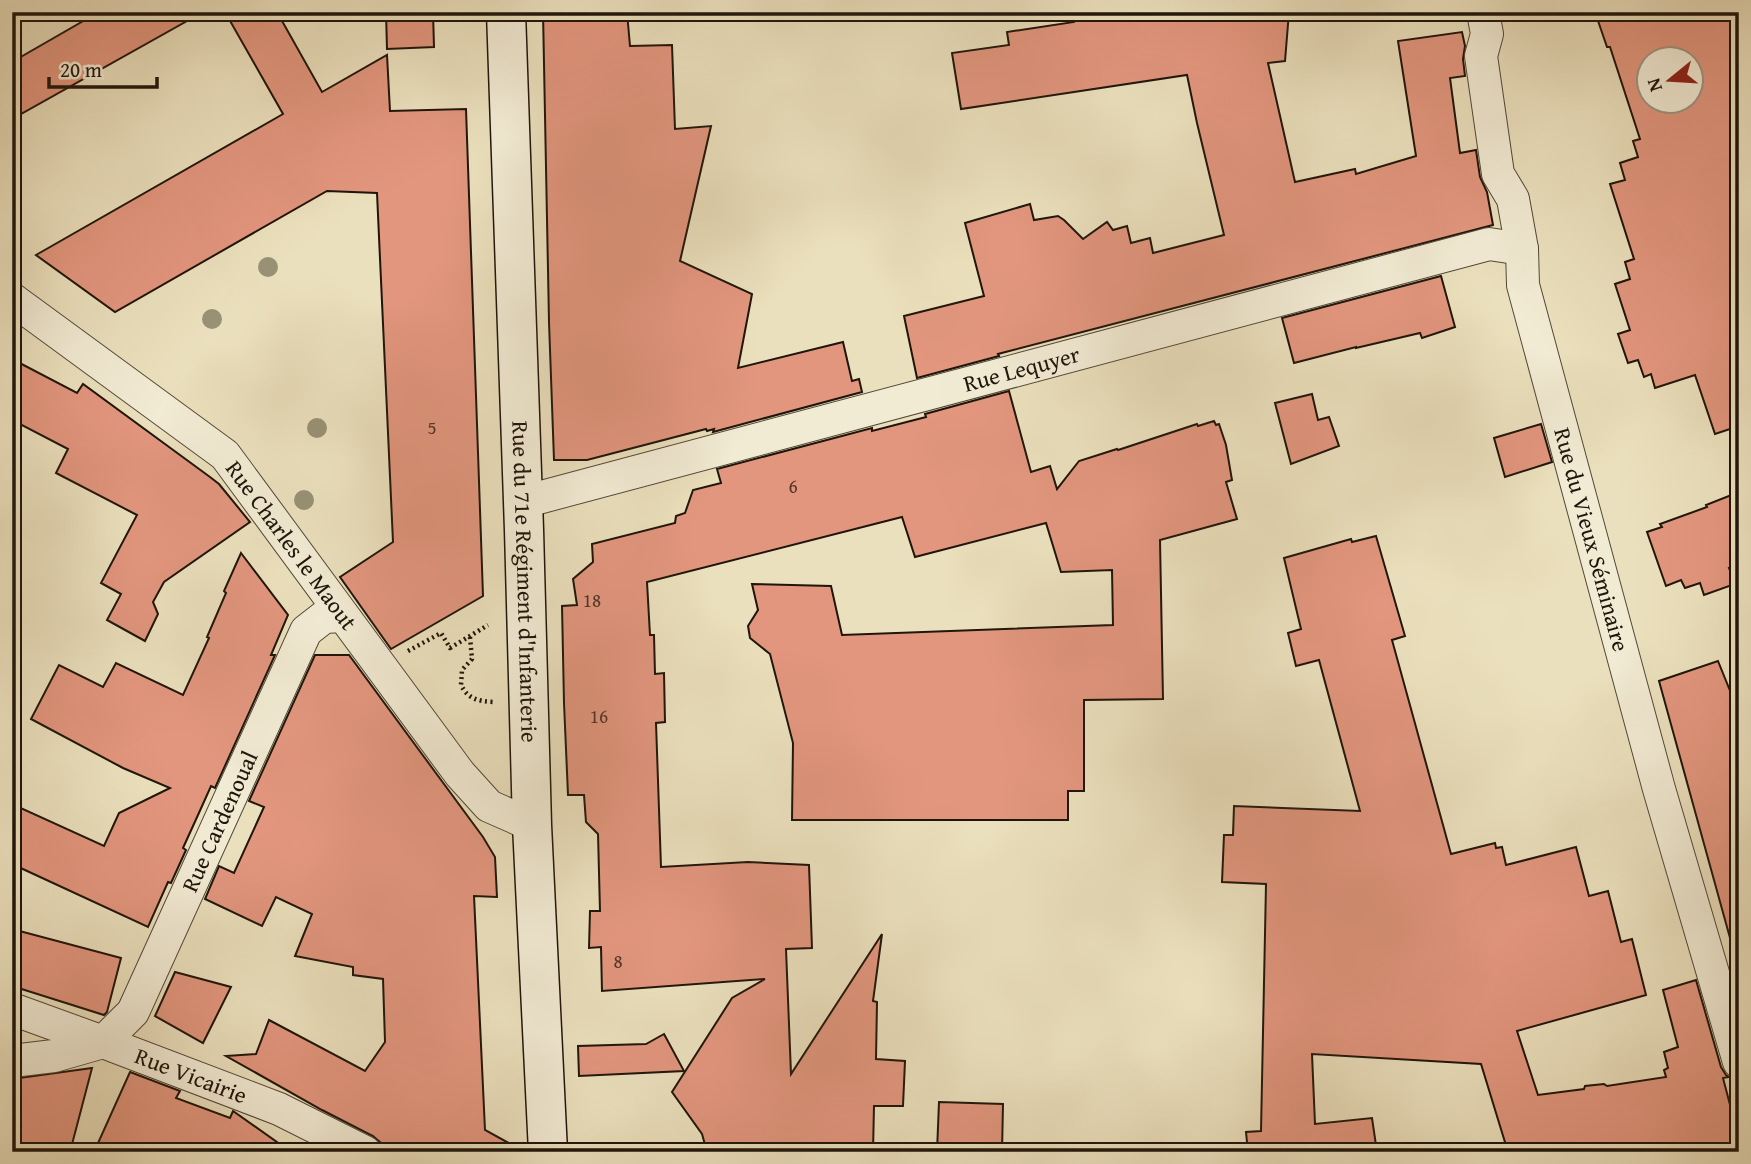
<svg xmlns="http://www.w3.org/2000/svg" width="1751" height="1164" viewBox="0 0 1751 1164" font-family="'Gentium Book Plus',serif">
<rect width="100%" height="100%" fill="#ebe0bd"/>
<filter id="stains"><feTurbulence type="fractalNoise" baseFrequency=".00286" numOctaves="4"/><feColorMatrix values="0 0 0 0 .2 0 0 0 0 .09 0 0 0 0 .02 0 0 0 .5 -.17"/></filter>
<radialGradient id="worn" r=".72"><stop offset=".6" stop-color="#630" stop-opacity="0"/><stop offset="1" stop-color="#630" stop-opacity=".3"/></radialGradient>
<!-- building -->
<g fill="#e2967e" stroke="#1f150b" stroke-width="2" fill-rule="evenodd">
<path d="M99,12H203L12,119V62Z"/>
<path d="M225,12H277L322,92L387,55L390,111L466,109L483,596L391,649L340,577L393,542L377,193L327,191L115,312L36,255L283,114Z"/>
<path d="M386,12H433L434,47L387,49Z"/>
<path d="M543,12H627L630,46L672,45L675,129L711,126L680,261L752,294L738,368L843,342L852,381L859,379L862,392L713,432L714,429L707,431L706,429L587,460H554L549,322Z"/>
<path d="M1075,12H1289L1285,61L1268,63L1295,182L1355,169L1356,174L1416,156L1398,41L1462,32L1465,46L1463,59L1465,76L1450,78L1460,153L1476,150L1480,177L1487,192L1493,225L998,354L999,356L917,378L904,316L984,296L965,223L1030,204L1034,220L1058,216L1064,220L1083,239L1107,222L1113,230L1127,226L1131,243L1150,238L1153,253L1224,235L1197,123L1187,75L961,109L952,53L1009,45L1007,32L1074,22Z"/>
<path d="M1595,12H1739V426L1715,434L1695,375L1655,388L1651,374L1644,377L1638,360L1628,363L1618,334L1630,330L1615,284L1630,279L1625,262L1634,259L1610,184L1625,180L1620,163L1638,157L1633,141L1640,139L1610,47H1607ZM1649,60H1691V102H1649Z"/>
<path d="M1441,276L1455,327L1422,338L1420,333L1356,348V347L1294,363L1282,318Z"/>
<path d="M12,359L77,393L83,384L210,477L219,484L250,522L164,582L153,602L158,614L145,641L107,620L121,594L101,583L137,515L56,473L68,449L12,420Z"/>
<path d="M1009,391L1031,472L1050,466L1057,489L1079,461L1117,449L1118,450L1197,424L1198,426L1214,421L1216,425L1219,424L1226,445L1232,480L1226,482L1237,519L1160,540L1163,699L1084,700V791H1068V820H792L793,743L770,654L750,638L748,626L758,610L752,584L831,586L842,635L1113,625L1112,570L1061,572L1046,523L915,557L902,517L647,582L650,635H654L655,674L664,673L665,722L656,723L661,867L748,862L809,865L812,948L786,949L791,1074L882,934L873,1001L877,1002L876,1059L905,1061L903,1106H874L873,1152H707L702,1134L672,1092L732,998L765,979L602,991L601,947L589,948L590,911H600L598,834L586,822L584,795H568L564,703L562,606L577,605L573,579L593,562L592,544L675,523L676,516L685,513L693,490L721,483L717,469L872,428V431L926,417L925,414Z"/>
<path d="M1312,394L1318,420L1329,417L1339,446L1291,464L1275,403Z"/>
<path d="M1541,424L1552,462L1505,477L1494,438Z"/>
<path d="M1739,492V565L1729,568L1735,584L1704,595L1700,583L1685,588L1681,580L1666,586L1647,532L1662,527L1660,524L1707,507L1706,505Z"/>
<path d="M1376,536L1405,636L1392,640L1451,854L1495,843L1496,848L1502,847L1506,865L1576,847L1589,896L1608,891L1621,942L1632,939L1646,995L1517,1031L1538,1095L1584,1089L1585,1086L1604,1084L1607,1086L1666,1077L1664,1070L1668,1068L1664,1052L1678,1047L1663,990L1696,980L1721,1067L1726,1075L1729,1077L1723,1078L1739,1139V1152H1508L1481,1064L1312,1054L1315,1124L1372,1118L1377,1152H1248L1246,1132L1261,1131L1266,884L1222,882L1224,835H1233L1234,806L1360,811L1319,660L1296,666L1288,633L1301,629L1284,558L1351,539L1352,542Z"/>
<path d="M241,553L288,615L271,655H275L215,788L211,786L198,815L183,848L186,850L171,883L168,882L148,927L12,864V804L104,846L119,813L170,788L123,768L31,719L59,665L103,687L116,663L183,695L209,638L207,637L226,593L224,591Z"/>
<path d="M315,655H349L483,837L495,857L497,897L474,896L485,1130L525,1152H396L381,1143L373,1136L322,1110L226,1056L256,1054L269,1020L365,1071L385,1042L383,979L353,975V967L295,956L312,914L276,897L262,926L205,899L219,866L234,873L264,807L249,801Z"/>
<path d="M1718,661L1739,713V749L1732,751L1739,776V937L1730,938L1659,681Z"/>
<path d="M12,929L121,958L107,1012L104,1015L12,986Z"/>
<path d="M175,972L231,987L203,1043L155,1016Z"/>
<path d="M664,1034L684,1071L579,1076L578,1046L646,1044Z"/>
<path d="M92,1068L70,1152H12V1079Z"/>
<path d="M130,1072L180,1091L176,1098L230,1118L233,1111L291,1152H94Z"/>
<path d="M939,1102L1003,1104L1002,1152H937Z"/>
</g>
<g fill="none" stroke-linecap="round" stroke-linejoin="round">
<!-- minor casing -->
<g stroke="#524838" stroke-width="34">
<g id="minor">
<path id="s1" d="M1483,12L1487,34L1481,56L1498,174L1513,199L1522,249L1523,285L1659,789L1739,1062"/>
<path id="s2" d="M12,299L225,455L460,774L489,806L532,825"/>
<path id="s3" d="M523,502L1489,244L1522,249"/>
<path id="s4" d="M12,1009L103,1042L279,1109L365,1152"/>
<path id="s5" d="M12,1061L54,1056L103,1042L133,1012L306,631L324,617L343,616"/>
</g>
</g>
<!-- secondary casing -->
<g stroke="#1f150b" stroke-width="41">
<g id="secondary">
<path id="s6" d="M506,12L524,530L532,825L548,1152"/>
</g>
</g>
<!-- path -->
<g stroke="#1f150b" stroke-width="4.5" stroke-dasharray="2 3.5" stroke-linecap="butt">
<path d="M470,637L472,659L462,670L461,685C468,699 478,701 493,702"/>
<path d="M408,651L441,633L450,648L488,625"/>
</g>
<!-- minor -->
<use href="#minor" stroke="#f2ebd4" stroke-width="32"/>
<!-- secondary -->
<use href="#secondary" stroke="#f2ebd4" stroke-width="38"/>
</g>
<!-- trees -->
<g fill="#989276">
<circle cx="268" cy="267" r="10"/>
<circle cx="212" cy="319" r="10"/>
<circle cx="317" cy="428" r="10"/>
<circle cx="304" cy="500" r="10"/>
</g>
<g text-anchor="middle" stroke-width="5" stroke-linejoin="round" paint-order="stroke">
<!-- number labels -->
<g font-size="19" fill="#503528">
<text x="432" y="434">5</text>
<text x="793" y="493">6</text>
<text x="592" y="607">18</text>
<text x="599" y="723">16</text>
<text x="618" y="968">8</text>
</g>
<!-- street labels -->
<g font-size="23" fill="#1f150b" stroke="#f2ebd4">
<text dy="8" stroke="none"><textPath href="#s3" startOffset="516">Rue Lequyer</textPath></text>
<text dy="8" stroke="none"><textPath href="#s1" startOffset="544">Rue du Vieux Séminaire</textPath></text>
<text dy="8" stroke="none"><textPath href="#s2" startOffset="376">Rue Charles le Maout</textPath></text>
<text dy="8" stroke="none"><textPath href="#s6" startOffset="570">Rue du 71e Régiment d'Infanterie</textPath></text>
<text dy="8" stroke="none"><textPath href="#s5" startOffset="345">Rue Cardenoual</textPath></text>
<text dy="8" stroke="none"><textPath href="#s4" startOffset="191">Rue Vicairie</textPath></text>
</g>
</g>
<!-- margin -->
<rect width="1751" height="1164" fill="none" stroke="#ebe0bd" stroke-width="42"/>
<rect x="14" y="14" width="1723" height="1136" fill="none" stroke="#1f150b" stroke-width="3.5"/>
<rect x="21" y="21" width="1709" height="1122" fill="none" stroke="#1f150b" stroke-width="2"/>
<!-- north arrow -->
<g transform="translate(1670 80) rotate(252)"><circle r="33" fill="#f2ebd4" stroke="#9e9584" stroke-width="2"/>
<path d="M0-5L12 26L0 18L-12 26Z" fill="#8f2418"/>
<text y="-10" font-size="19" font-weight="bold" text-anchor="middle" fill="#1f150b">N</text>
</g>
<!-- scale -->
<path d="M49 77v10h108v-10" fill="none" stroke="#1f150b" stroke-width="3.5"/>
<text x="60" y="77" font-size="21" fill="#1f150b" stroke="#f2ebd4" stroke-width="5" paint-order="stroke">20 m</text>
<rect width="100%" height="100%" filter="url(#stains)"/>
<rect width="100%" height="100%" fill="url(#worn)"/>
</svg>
